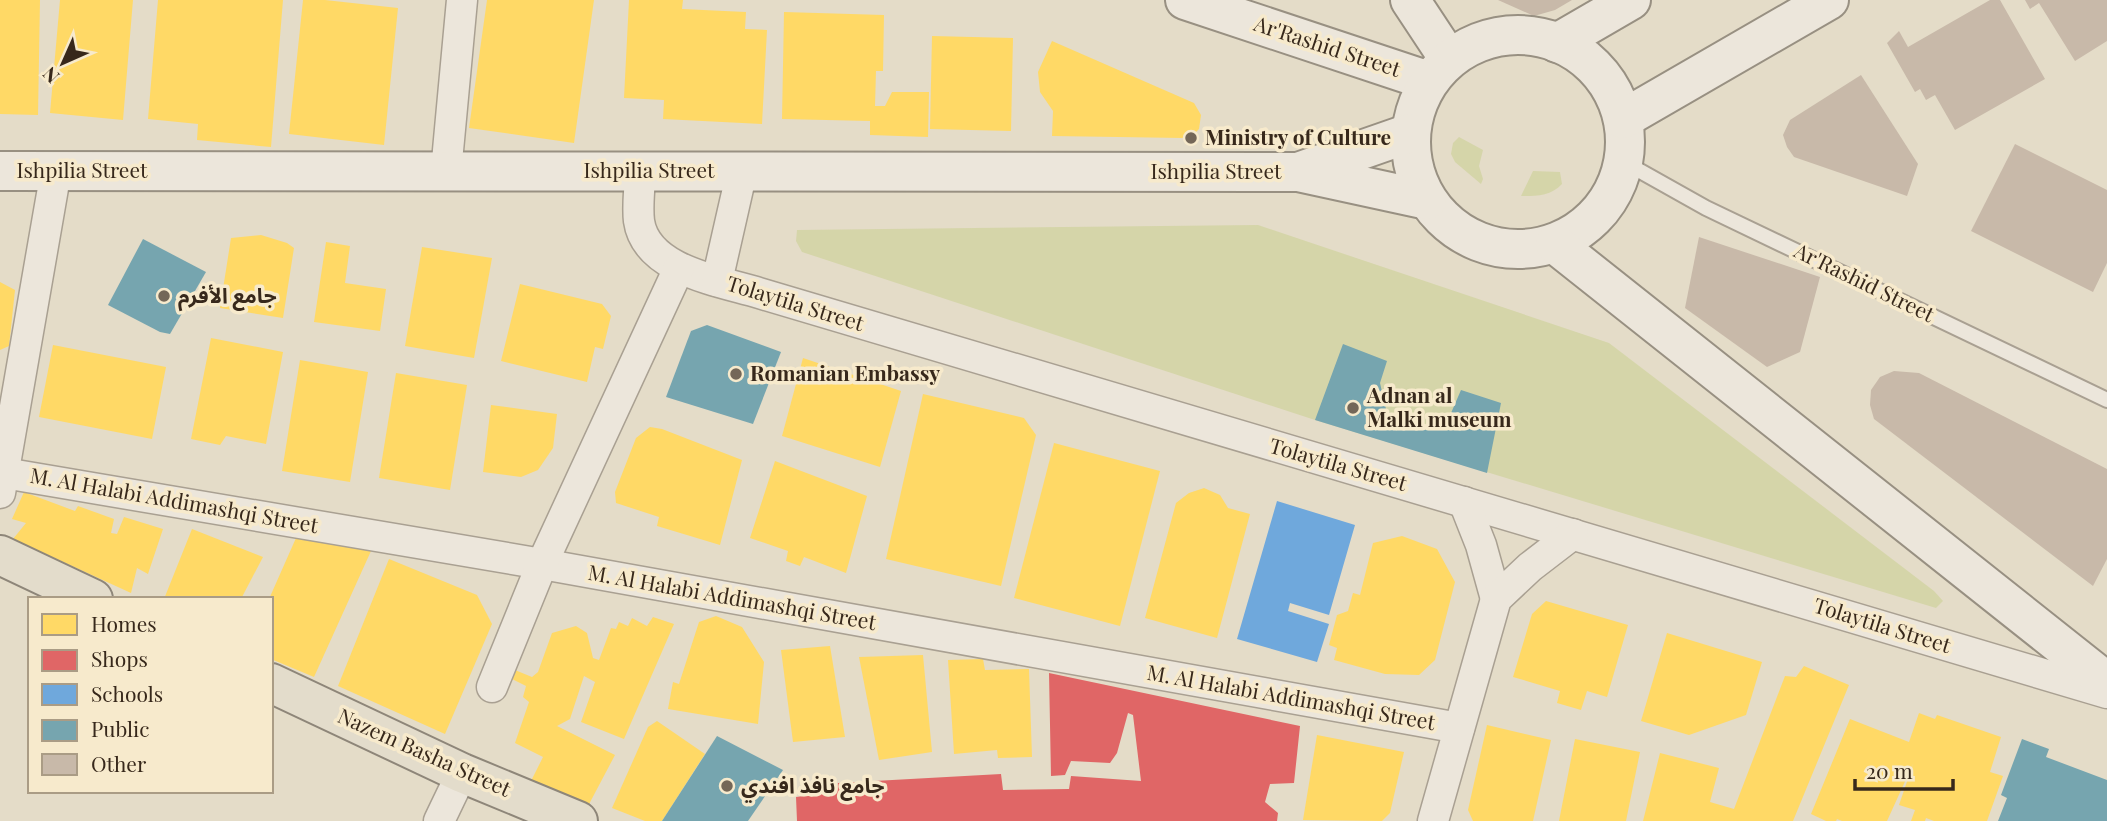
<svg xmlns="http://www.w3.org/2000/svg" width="2107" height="821" viewBox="0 0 2107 821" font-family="'Playfair Display','Noto Sans Arabic',serif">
<rect width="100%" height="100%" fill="#e4dcc8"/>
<!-- green -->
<g fill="#d5d5a9">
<path d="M1459,137L1483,150L1479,166L1483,179L1481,184L1455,162L1451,154L1453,143Z"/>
<path d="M1533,171L1560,172L1562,184C1551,196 1537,196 1521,196Z"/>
<path d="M1258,225L1609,343L1934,591L1943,601L1936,608L1315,420L802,252L796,241L797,230Z"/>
</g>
<!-- homes -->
<g fill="#ffd966">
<path d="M0,0H40L38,115L0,114Z"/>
<path d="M60,0H133L123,120L50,113Z"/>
<path d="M158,0H283L271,147L197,140L198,124L148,119Z"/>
<path d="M303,0H325L398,8L384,145L289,134Z"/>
<path d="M487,0H594L574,143L469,128Z"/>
<path d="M629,0H683L682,9L746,12L745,29L767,30L762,124L663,119L664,100L624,98Z"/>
<path d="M784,12L884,15L883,71H876L875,106H885L892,92H929L928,137L870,135V121L782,119Z"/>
<path d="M932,36L1013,38L1011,131L930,129Z"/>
<path d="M1052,41L1194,103L1201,115L1199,129L1192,136L1183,138L1052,136L1053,111L1040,92L1038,72Z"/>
<path d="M261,235L287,243L294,248L283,318L220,308L231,238Z"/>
<path d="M326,242L350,246L345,283L386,289L380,331L314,322Z"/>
<path d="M422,247L492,258L474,358L405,346Z"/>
<path d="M0,282L15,290L9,346L0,350Z"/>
<path d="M520,284L602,304L611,316L603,349L595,347L587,382L501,361Z"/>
<path d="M211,338L283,352L266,444L226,436L220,445L191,439Z"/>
<path d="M53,345L166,367L152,439L39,417Z"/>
<path d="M803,358L901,391L880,467L782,436Z"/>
<path d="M300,360L368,372L350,482L282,471Z"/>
<path d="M396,373L467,385L450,490L379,478Z"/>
<path d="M923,394L1024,418L1036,435L1001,586L886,559Z"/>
<path d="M491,405L557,414L553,448L538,470L521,477L483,472Z"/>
<path d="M650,427L662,429L742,460L720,545L657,526L659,517L616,503L615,492L636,438Z"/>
<path d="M1054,443L1160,471L1120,626L1014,598Z"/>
<path d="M775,461L867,496L846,573L804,557L800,566L786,561L788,551L750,538Z"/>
<path d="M1204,488L1220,495L1228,508L1250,514L1217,638L1145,618L1176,503L1189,493Z"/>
<path d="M24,492L75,511L78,506L114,519L111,533L117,534L124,517L163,529L148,574L137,568L131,593L13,539L26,523L12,519Z"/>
<path d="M192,529L263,557L241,599H164Z"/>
<path d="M1402,536L1437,549L1455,582L1435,660L1419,675L1385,674L1334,660L1337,648L1329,645L1337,615L1348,611L1353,593L1360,595L1373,543Z"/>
<path d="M296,538L371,551L314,677L271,659V599H269Z"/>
<path d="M389,559L477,595L492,624L445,734L338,686Z"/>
<path d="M1546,601L1628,625L1607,697L1587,691L1581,710L1557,703L1560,691L1513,677L1532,614Z"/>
<path d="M716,616L742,627L764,662L758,724L668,709L673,682L679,684L699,622Z"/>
<path d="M653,617L674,624L624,739L581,722L595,682L584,676L570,719L557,726L615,755L587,808L531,781L543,757L515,743L529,702L523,697L526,686L506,676L510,668L532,677L538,672L552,633L576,626L587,633L593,658L599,660L611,628L616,629L619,622L628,626L632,618L647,626Z"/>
<path d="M1667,633L1762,662L1746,715L1689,735L1641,721Z"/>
<path d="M830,646L845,737L793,742L781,650Z"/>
<path d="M923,655L932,752L879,760L859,657Z"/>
<path d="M983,659L985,670L1029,669L1032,757L998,758L997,750L954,754L948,660Z"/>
<path d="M1804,666L1849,685L1793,821H1643L1660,753L1719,768L1710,802L1734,809L1785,676L1796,677Z"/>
<path d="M1919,713L1935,719L1937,715L2001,737L1990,772L2003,776L1987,821H1934L1926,818L1925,821H1911L1915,810L1899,805L1913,764L1887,821H1842L1837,819L1836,821H1826L1811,814L1850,719L1909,742Z"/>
<path d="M657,721L705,754L662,821H645L612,808L648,727Z"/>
<path d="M1487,725L1551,740L1533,821H1473L1468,810Z"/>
<path d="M1317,735L1404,752L1390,813L1382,821L1303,820Z"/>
<path d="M1575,739L1640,752L1626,821H1559Z"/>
</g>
<!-- shops -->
<path fill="#e06666" d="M1049,673L1300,726L1294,783L1270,784L1265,802L1278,813L1277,821H797L796,797L837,792L838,783L1001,774L1003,790L1069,789L1071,776L1141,781L1133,715L1128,713L1117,753L1110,763L1071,761L1065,775L1051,776Z"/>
<!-- schools -->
<path fill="#6fa8dc" d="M1277,501L1355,525L1329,615L1290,603L1288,611L1329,624L1317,662L1237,639Z"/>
<!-- public -->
<g fill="#76a5af">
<path d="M143,239L206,272L170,334L160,332L108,305Z"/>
<path d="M707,325L781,352L753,424L666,397L691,331Z"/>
<path d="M1343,344L1387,361L1380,383L1386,409L1398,422L1411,428L1429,430L1448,420L1461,390L1501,403L1487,473L1315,420Z"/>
<path d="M717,736L783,770L748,821H662Z"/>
<path d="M2022,739L2049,749L2046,757L2107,780V821H1998L2007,798L2001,795Z"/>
</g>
<!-- building -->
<g fill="#c8b9a9">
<path d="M1498,0H1572L1555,10L1534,16Z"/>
<path d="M1990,0H2000L2045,79L1955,130L1935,95L1926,100L1920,89L1915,92L1887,43L1899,31L1908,47Z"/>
<path d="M2025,0H2107V41L2075,61L2039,3L2030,9Z"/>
<path d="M1861,75L1918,164L1907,196L1794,157L1787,147L1783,135L1790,120Z"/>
<path d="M2015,144L2107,190V263L2093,292L1971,231Z"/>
<path d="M1699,237L1820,277L1800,352L1767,367L1685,308Z"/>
<path d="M1894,371L1919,373L2107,469V559L2093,586L1874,419L1870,405L1871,390L1880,377Z"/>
</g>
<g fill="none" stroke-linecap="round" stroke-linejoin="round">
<!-- service casing -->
<g stroke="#a9a092" stroke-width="18">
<path id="service" d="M1624,162L1706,208L2107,400"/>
</g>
<!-- minor casing -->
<g stroke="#a9a092" stroke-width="33">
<g id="minor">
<path d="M640,171C640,187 637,205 639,221C646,270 719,281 759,293L2107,693"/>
<path d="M446,172L462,0"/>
<path d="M717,281L742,171"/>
<path d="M4,473L542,564L1459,728"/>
<path d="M0,493L56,171"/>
<path d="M1464,502L1481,545L1496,599"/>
<path d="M492,687L542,564L679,268"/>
<path d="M439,821L462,773"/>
<path d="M1433,821L1496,599L1530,567L1573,534"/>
</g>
</g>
<!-- secondary casing -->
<g stroke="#989082" stroke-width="42">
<g id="secondary">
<path d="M1185,0L1429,81"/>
<path d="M1410,0L1449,59"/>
<circle cx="1518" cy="142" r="107"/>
<path d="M1557,43L1631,0"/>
<path d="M1623,119L1829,0"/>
<path d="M0,171L1298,172L1427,200"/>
<path d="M1298,172L1410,133"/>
<path d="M1555,244L2107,682"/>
</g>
</g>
<!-- primary casing -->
<g stroke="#8e8679" stroke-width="42">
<g id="primary">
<path d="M0,555L93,599"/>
<path d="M271,683L462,773L578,821"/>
</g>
</g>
<!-- service -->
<use href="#service" stroke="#ece6db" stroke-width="14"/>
<!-- minor -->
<use href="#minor" stroke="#ece6db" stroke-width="30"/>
<!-- secondary -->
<use href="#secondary" stroke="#ece6db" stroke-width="38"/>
<!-- primary -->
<use href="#primary" stroke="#e3dccb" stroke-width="38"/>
</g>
<!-- markers -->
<g fill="#746758" stroke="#f7eacc" stroke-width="2.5">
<circle cx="1191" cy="138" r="7"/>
<circle cx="164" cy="296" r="7"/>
<circle cx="736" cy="374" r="7"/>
<circle cx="1353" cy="408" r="7"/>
<circle cx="727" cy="786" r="7"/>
</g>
<g text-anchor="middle" stroke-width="7" stroke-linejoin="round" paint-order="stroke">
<!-- street labels -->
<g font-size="21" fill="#37281b" stroke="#f7eacc">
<text transform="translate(1327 47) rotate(18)" y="7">Ar'Rashid Street</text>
<text x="82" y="178">Ishpilia Street</text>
<text x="649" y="178">Ishpilia Street</text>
<text x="1216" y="179">Ishpilia Street</text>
<text transform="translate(1864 283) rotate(26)" y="7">Ar'Rashid Street</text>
<text transform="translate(795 304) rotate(17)" y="7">Tolaytila Street</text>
<text transform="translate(1338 465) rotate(16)" y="7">Tolaytila Street</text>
<text transform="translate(174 501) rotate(10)" y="7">M. Al Halabi Addimashqi Street</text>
<text transform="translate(732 598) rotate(10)" y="7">M. Al Halabi Addimashqi Street</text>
<text transform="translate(1882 626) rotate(17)" y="7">Tolaytila Street</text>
<text transform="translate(1291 698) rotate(10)" y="7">M. Al Halabi Addimashqi Street</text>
<text transform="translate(424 753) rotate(24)" y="7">Nazem Basha Street</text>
</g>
<!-- poi labels -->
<g font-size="21" font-weight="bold" fill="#37281b" stroke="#f7eacc" text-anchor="start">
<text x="1205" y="145">Ministry of Culture</text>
<text x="178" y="303">جامع الأفرم</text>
<text x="750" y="381">Romanian Embassy</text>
<text x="1367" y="403">Adnan al<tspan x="1367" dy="24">Malki museum</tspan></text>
<text x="741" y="793">جامع نافذ افندي</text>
</g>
</g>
<!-- legend -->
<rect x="28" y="597" width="245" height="196" fill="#f7eacc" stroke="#aa9c85" stroke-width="2"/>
<rect x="42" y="614" width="35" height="21" fill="#ffd966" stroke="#aa9c85" stroke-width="2"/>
<text x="91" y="632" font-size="21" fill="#37281b">Homes</text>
<rect x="42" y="650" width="35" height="21" fill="#e06666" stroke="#aa9c85" stroke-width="2"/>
<text x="91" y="667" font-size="21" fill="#37281b">Shops</text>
<rect x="42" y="684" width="35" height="21" fill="#6fa8dc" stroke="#aa9c85" stroke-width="2"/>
<text x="91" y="702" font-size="21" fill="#37281b">Schools</text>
<rect x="42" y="720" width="35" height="21" fill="#76a5af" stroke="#aa9c85" stroke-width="2"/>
<text x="91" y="737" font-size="21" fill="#37281b">Public</text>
<rect x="42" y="754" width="35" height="21" fill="#c8b9a9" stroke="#aa9c85" stroke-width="2"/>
<text x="91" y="772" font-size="21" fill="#37281b">Other</text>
<!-- north arrow -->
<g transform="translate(63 63) rotate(225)" stroke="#f7eacc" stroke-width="5" paint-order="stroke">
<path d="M0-5L12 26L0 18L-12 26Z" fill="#37281b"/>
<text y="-10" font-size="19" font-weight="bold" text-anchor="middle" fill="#37281b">N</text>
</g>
<!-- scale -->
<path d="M1855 779v10h98v-10" fill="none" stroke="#37281b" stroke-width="3.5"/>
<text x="1866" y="779" font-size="21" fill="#37281b" stroke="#f7eacc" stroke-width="5" paint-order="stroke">20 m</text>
</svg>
